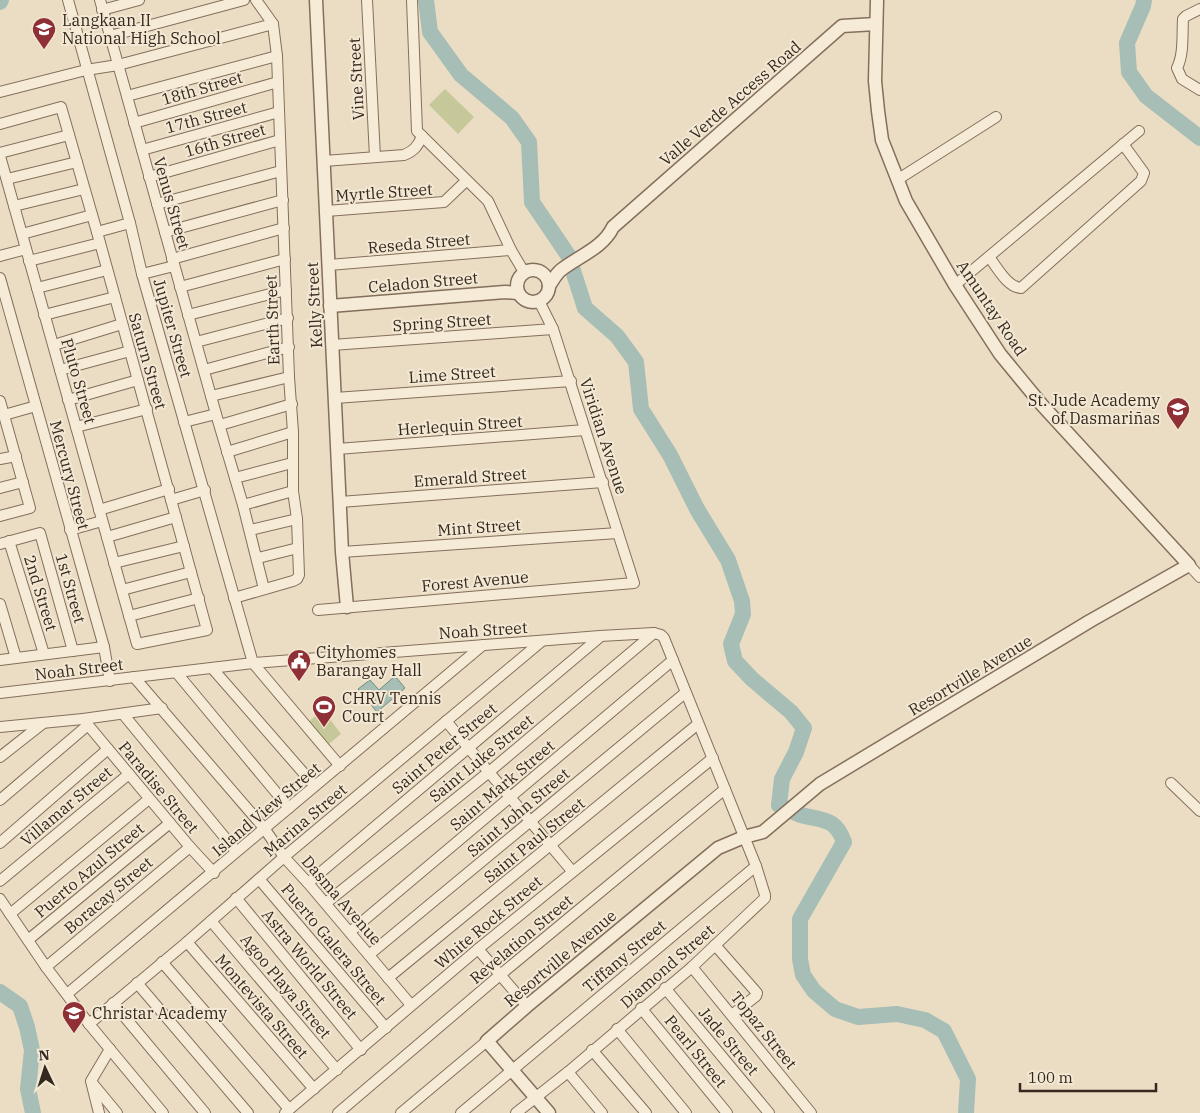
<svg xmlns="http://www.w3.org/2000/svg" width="1200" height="1113" viewBox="0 0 1200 1113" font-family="'IBM Plex Serif',serif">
<rect width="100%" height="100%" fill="#ebddc4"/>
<!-- green -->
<g fill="#c6c899">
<path d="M445,89L474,117L458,134L429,105Z"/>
<path d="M323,710L341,734L325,747L307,723Z"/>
</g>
<!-- water -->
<path fill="#a6beb5" stroke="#6d8c82" d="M395,676L405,688L377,712L358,689L370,680L379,690Z"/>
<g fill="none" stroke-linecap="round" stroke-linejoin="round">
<!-- river -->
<g stroke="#a6beb5" stroke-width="16">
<path d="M426,0L430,32L461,75L512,118L529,142L532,202L568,255L585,308L617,336L636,362L641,409L670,455L697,509L728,560L742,601L743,614L731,644L735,661L752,679L791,712L804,728L796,752L782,779L779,805C786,808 794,813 801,815C823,821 835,817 844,842L800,919V959L803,975L814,991L835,1009L858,1017L897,1014L925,1020L944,1031L968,1079L966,1113"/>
<path d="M1144,0L1143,6L1127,43L1129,72L1146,96L1200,138"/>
<path d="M0,2L1,0"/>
<path d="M0,992L20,1006L27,1027L32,1050L28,1089L33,1113"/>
</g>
<!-- minor casing -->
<g stroke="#846f5c" stroke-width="12">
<g id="minor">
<path d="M68,0L130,223L142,274L253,663L340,766"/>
<path d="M100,0L216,414L243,505L264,589"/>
<path d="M367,0L375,157"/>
<path d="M412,0L417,131L488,201L511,250L524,272"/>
<path d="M1200,9L1186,16L1183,19C1182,36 1184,54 1177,68L1182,79L1200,90"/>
<path d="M102,10L139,0"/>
<path d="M110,36L244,0"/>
<path d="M0,92L86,70L118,65L273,24"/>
<path d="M127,96L277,56"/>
<path d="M134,123L278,82"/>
<path d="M0,124L61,107L97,232"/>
<path d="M142,150L279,112"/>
<path d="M0,153L69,135"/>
<path d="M0,156L137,644L207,630L97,232L130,223"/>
<path d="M324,161L404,155C414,151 418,146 422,136"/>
<path d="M149,177L280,140"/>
<path d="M7,179L77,162"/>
<path d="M897,180L996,117"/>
<path d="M157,204L281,171"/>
<path d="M14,206L84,189"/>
<path d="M326,211L444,202L466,181"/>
<path d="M165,232L283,200"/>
<path d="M22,234L92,215"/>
<path d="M0,256L26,249"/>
<path d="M989,257C997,267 1007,287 1021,288L1141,181L1144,173L1123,144"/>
<path d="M172,259L284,228"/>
<path d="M29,261L100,243"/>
<path d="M329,265L511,250"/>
<path d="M142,274L174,266"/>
<path d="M0,278L104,647L110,681"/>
<path d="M955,285L1139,131"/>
<path d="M180,287L285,259"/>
<path d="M37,288L107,270"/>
<path d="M44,315L115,297"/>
<path d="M188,315L286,290"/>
<path d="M196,342L288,318"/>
<path d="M54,345L122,324"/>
<path d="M332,345L553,329"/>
<path d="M60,370L130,351"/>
<path d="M204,370L289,347"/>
<path d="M211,396L289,377"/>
<path d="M335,398L571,381"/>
<path d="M68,400L138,380"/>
<path d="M0,401L30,508L0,516"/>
<path d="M4,415L36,406"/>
<path d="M184,422L216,414"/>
<path d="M220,425L292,404"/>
<path d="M76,427L147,409"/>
<path d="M337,449L585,430"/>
<path d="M227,452L293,432"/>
<path d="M0,459L16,456"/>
<path d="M235,478L292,463"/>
<path d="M0,488L23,482"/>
<path d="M171,500L205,490"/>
<path d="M340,502L603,482"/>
<path d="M243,505L293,491"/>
<path d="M99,510L169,489"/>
<path d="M70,530L102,521"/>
<path d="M250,530L297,519"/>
<path d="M107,537L176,517"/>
<path d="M9,541L44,654"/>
<path d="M0,544L40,533L73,651"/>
<path d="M342,552L618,533"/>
<path d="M258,558L298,548"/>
<path d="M114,563L184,546"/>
<path d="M1189,565L1200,577"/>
<path d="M122,590L191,572"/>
<path d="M234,598L293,581L297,579L299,575L297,519L293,491V432L289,377L277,56L273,24L256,0"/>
<path d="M0,604L16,658"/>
<path d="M318,610L634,583L553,329L539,301"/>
<path d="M129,616L199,598"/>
<path d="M0,660L104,647"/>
<path d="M212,668L314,785"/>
<path d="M176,672L289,808"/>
<path d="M134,677L264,828L284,857L308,883L411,1005"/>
<path d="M0,693L253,663L600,636L654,633L661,635L664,638L756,866L765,895V898L692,967L568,1072L516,1113"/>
<path d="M123,714L236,851"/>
<path d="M83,719L190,847L214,873"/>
<path d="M446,721L572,871"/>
<path d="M0,727L83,719L162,708"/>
<path d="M0,757L42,724"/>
<path d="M1171,783L1200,811"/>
<path d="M0,800L88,725"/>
<path d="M0,843L108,749"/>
<path d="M259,879L386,1028"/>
<path d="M0,881L129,774"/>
<path d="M308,883L600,637"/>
<path d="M236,898L361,1050"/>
<path d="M0,899L46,967L89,1024L163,1113"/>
<path d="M326,903L489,772L654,633"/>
<path d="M10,914L149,799"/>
<path d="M211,921L337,1070"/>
<path d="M350,932L673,660"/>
<path d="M28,940L170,823"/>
<path d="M187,942L314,1089"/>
<path d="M715,945L757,993L756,996L732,1015"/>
<path d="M478,949L527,1006"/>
<path d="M370,954L685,693"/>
<path d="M162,962L289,1109"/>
<path d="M46,967L190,847"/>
<path d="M692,967L811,1113"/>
<path d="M388,978L698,724"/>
<path d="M137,983L248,1113"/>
<path d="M665,988L769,1113"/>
<path d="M67,994L483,645"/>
<path d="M113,1003L205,1113"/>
<path d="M641,1008L727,1113"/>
<path d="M89,1024L187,942L284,857L542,641"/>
<path d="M617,1029L686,1113"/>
<path d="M592,1050L646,1113"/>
<path d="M568,1072L602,1113"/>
<path d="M93,1084L117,1113"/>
<path d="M99,1113L91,1081L110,1049"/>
<path d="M285,1113L478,949L713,758"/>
<path d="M338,1113L500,975L725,789"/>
<path d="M401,1113L487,1041"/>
<path d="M461,1113L756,866"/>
</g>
</g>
<!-- tertiary casing -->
<g stroke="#846f5c" stroke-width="15">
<g id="tertiary">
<path d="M316,0L342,552L347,607"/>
<circle cx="533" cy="286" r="16"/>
<path d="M549,286C553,280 556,274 561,270C579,256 603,248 613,227L842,26L876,24"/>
<path d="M330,306L505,292L518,293"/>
<path d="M549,1113L487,1041L527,1006L718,848L744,837L763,832L820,784L1090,621L1189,565L1042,405L1000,354L955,285L906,201L882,140L878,111L875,81L877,0"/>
</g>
</g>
<!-- minor -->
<use href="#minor" stroke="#f6ebd7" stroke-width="10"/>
<!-- tertiary -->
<use href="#tertiary" stroke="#f6ebd7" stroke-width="12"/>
</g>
<!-- icons -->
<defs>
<g id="school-pin" transform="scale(1.25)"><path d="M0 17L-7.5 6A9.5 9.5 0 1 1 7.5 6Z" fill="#8f2f36" stroke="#f3e8d3"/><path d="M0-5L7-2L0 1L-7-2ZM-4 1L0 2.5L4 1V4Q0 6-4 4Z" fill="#fff"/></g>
<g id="civic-pin" transform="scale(1.25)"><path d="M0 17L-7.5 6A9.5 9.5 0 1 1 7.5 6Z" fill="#8f2f36" stroke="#f3e8d3"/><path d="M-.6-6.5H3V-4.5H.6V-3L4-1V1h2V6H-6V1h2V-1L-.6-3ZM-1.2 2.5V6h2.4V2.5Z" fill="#fff"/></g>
<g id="stadium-pin" transform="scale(1.25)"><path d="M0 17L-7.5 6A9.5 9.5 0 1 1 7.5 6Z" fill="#8f2f36" stroke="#f3e8d3"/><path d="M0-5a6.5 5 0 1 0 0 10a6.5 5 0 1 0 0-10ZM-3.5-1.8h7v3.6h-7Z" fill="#fff"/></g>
</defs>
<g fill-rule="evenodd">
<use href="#school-pin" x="44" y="29"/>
<use href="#school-pin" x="1178" y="409"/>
<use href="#civic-pin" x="299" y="661"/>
<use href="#stadium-pin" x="324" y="707"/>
<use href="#school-pin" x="74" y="1013"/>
</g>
<g text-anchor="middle" stroke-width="4" stroke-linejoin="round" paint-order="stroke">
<!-- poi labels -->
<g font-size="16" fill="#35281f" stroke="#f3e8d3" text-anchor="start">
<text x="62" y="26">Langkaan II<tspan x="62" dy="18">National High School</tspan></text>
<text x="1160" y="406" text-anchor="end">St. Jude Academy<tspan x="1160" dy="18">of Dasmariñas</tspan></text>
<text x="316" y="658">Cityhomes<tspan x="316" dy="18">Barangay Hall</tspan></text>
<text x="342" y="704">CHRV Tennis<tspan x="342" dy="18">Court</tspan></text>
<text x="92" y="1019">Christar Academy</text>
</g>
<!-- street labels -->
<g font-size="16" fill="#35281f" stroke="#f3e8d3">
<text transform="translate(356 79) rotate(-93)" y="6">Vine Street</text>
<text transform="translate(202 88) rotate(-16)" y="6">18th Street</text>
<text transform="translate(730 103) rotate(-41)" y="6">Valle Verde Access Road</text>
<text transform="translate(206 117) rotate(-15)" y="6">17th Street</text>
<text transform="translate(225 140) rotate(-16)" y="6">16th Street</text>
<text transform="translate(384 192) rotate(-4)" y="6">Myrtle Street</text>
<text transform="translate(172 203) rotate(74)" y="6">Venus Street</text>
<text transform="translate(419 243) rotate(-5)" y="6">Reseda Street</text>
<text transform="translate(423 282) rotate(-5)" y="6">Celadon Street</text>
<text transform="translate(314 305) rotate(-93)" y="6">Kelly Street</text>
<text transform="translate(992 308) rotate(56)" y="6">Amuntay Road</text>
<text transform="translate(272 320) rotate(-92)" y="6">Earth Street</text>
<text transform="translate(442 322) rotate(-4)" y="6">Spring Street</text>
<text transform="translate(173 328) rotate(74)" y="6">Jupiter Street</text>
<text transform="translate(148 361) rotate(74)" y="6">Saturn Street</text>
<text transform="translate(452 374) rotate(-4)" y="6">Lime Street</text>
<text transform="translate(79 381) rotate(74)" y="6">Pluto Street</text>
<text transform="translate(460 425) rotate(-4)" y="6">Herlequin Street</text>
<text transform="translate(604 436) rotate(72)" y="6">Viridian Avenue</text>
<text transform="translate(70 475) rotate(75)" y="6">Mercury Street</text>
<text transform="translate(470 477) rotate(-4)" y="6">Emerald Street</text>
<text transform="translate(479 527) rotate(-4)" y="6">Mint Street</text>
<text transform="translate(475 581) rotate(-5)" y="6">Forest Avenue</text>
<text transform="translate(71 588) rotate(74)" y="6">1st Street</text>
<text transform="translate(41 593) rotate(73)" y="6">2nd Street</text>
<text transform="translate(483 630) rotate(-4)" y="6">Noah Street</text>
<text transform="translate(79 669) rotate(-7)" y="6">Noah Street</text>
<text transform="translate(970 675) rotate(-31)" y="6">Resortville Avenue</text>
<text transform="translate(444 748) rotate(-40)" y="6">Saint Peter Street</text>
<text transform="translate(481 758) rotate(-39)" y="6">Saint Luke Street</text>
<text transform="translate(502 785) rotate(-40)" y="6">Saint Mark Street</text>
<text transform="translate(159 787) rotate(50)" y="6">Paradise Street</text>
<text transform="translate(66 806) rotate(-40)" y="6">Villamar Street</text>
<text transform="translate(266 809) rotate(-40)" y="6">Island View Street</text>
<text transform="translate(518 812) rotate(-40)" y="6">Saint John Street</text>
<text transform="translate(305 820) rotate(-40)" y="6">Marina Street</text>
<text transform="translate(534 840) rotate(-39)" y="6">Saint Paul Street</text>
<text transform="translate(89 870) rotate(-40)" y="6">Puerto Azul Street</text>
<text transform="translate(108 895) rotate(-40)" y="6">Boracay Street</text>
<text transform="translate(342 900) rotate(49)" y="6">Dasma Avenue</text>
<text transform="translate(488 922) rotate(-40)" y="6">White Rock Street</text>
<text transform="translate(521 939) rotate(-40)" y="6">Revelation Street</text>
<text transform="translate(334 944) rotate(50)" y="6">Puerto Galera Street</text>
<text transform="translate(624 956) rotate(-40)" y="6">Tiffany Street</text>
<text transform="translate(560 958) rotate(-40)" y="6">Resortville Avenue</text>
<text transform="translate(310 964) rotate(50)" y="6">Astra World Street</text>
<text transform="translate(667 966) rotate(-41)" y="6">Diamond Street</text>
<text transform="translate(286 986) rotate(50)" y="6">Agoo Playa Street</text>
<text transform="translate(262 1006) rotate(49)" y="6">Montevista Street</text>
<text transform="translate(764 1030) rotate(51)" y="6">Topaz Street</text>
<text transform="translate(729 1041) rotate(50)" y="6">Jade Street</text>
<text transform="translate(696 1051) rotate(51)" y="6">Pearl Street</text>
</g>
</g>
<!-- north arrow -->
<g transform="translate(45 1068) rotate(356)" stroke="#f3e8d3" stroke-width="4" paint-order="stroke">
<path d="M0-4L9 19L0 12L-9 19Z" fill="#35281f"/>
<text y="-8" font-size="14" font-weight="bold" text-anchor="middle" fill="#35281f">N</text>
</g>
<!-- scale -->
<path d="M1020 1083v8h136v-8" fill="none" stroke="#35281f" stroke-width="2.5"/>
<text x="1028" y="1083" font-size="15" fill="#35281f" stroke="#f3e8d3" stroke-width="4" paint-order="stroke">100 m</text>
</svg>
